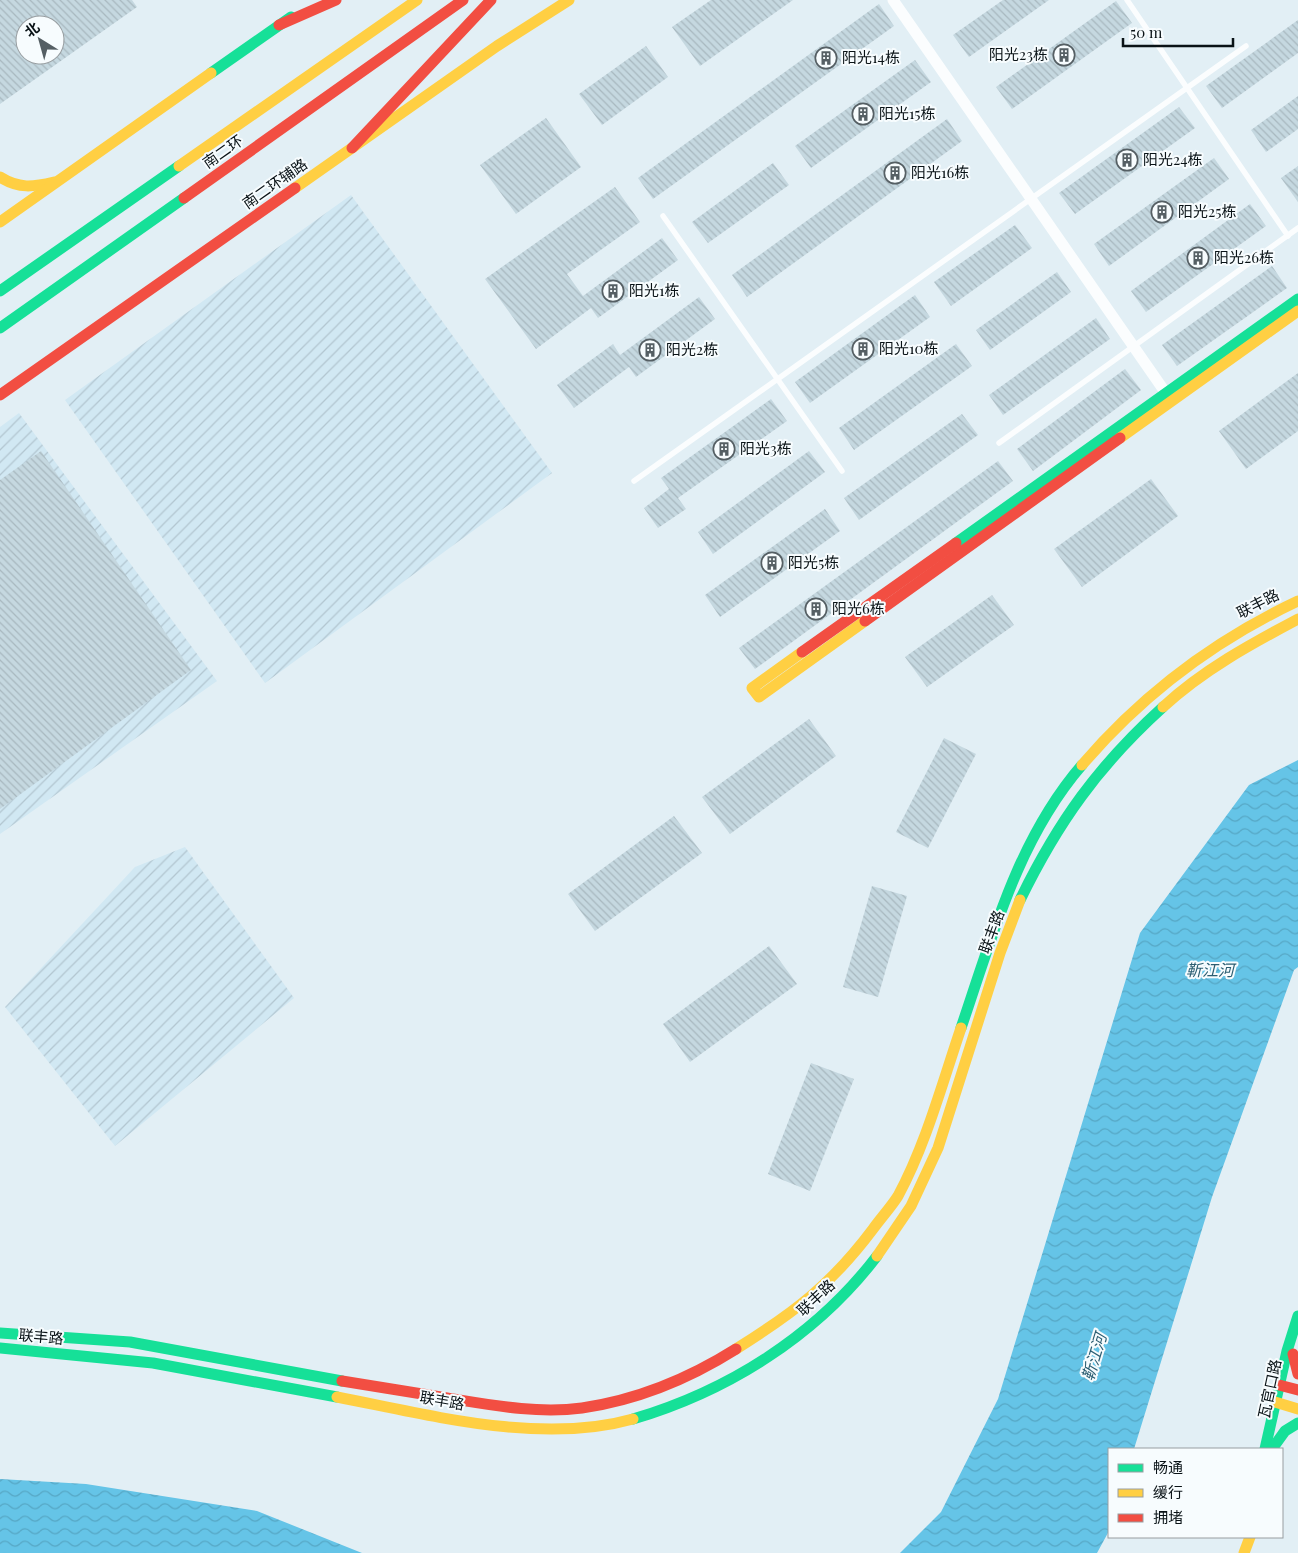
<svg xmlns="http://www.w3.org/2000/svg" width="1298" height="1553" viewBox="0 0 1298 1553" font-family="'Playfair Display','Noto Sans SC',serif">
<defs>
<pattern id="industrial-furrows" width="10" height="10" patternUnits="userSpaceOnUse" patternTransform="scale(1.25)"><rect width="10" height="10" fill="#d1e8f3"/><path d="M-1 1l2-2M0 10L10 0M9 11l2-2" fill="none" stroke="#b2c6d0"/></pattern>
<pattern id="water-waves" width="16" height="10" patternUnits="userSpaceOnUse" patternTransform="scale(1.25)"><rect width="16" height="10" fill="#65c4e7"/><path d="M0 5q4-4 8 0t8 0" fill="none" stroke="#56a7c5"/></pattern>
<pattern id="building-back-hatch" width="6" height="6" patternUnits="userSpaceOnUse" patternTransform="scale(1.25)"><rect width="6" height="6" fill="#c5d8e0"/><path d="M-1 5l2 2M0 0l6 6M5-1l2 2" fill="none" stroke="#a8b8bf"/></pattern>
</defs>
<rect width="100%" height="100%" fill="#e2eff5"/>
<!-- industrial -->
<g fill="url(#industrial-furrows)">
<path d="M351,195L552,473L265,683L65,400Z"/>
<path d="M19,413L217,681L0,834V427Z"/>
<path d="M185,847L294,998L115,1146L5,1007L135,867Z"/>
</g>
<!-- water -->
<g fill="url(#water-waves)">
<path d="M1298,760V967L1294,970L1212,1197L1134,1449H1109V1531L1097,1553H900L941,1512L998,1399L1140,933L1249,785Z"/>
<path d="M0,1479L86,1484L257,1511L362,1553H0Z"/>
</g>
<!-- building -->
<g fill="url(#building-back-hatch)" fill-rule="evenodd">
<path d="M0,0H132L137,7L0,104ZM25,25H55V55H25Z"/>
<path d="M711,0H793L700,66L672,27Z"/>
<path d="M1003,0H1049L969,57L953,35Z"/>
<path d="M1116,1L1132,23L1012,109L996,87Z"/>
<path d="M879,4L894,26L653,199L638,178Z"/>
<path d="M1298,20V53L1222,108L1206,86Z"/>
<path d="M646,46L668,77L602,125L579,94Z"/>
<path d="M915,60L931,82L811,168L795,146Z"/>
<path d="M1298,96V129L1266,152L1251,130Z"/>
<path d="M1179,107L1195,128L1075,214L1059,193Z"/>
<path d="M546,118L581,167L516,214L480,165Z"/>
<path d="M947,119L962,141L747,297L732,275Z"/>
<path d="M1214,158L1229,179L1109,266L1094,244Z"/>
<path d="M773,163L789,185L708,243L692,222Z"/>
<path d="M1298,166V202L1281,178Z"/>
<path d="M615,187L640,222L567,274L583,296L662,238L678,260L598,318L591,308L536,349L485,279Z"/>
<path d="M1250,204L1266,226L1146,312L1131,291Z"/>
<path d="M1015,225L1032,248L951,306L934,282Z"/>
<path d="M1272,266L1287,288L1177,366L1162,345Z"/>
<path d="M1057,272L1071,292L990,350L976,330Z"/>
<path d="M915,295L930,317L810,403L795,382Z"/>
<path d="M699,297L715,319L636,377L629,367L574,408L557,385L613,344L620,355Z"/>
<path d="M1096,318L1110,339L1003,415L989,395Z"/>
<path d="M956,344L972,366L854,450L839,428Z"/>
<path d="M1125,369L1141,390L1033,471L1017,449Z"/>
<path d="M1298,373V431L1246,469L1219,431Z"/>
<path d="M771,399L787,421L678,498L686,509L658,528L644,508L669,489L661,478Z"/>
<path d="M962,414L978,435L859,520L844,498Z"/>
<path d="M41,451L191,670L0,809V480Z"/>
<path d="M809,451L825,472L713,554L698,532Z"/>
<path d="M998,461L1013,481L755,669L739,648Z"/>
<path d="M1151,479L1178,516L1082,587L1054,549Z"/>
<path d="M825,509L840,531L720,617L705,595Z"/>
<path d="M992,595L1014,625L927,687L905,657Z"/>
<path d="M809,719L836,756L730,834L702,797Z"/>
<path d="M944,738L976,754L928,848L896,832Z"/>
<path d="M674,816L702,853L595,931L568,894Z"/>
<path d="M872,886L907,896L878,997L843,987Z"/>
<path d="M769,946L797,984L690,1062L663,1024Z"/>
<path d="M811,1063L854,1079L810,1191L768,1174Z"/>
</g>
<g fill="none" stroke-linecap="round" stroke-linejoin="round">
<!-- lane -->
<g stroke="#fbfdfe" stroke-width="5.5">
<path d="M1127,0L1288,236"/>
<path d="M663,216L842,471"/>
<path d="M999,443L1298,228"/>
<path d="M634,481L1246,46"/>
</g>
<!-- street -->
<path stroke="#fbfdfe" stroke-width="11" d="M893,0L1170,399"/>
<!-- fast -->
<g stroke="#16e098" stroke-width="11">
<path d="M211,73L291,17"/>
<path d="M0,291L179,166"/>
<path d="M0,328L184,198"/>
<path d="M956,543L1298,299"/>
<path d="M1020,900C1058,822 1098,766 1163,707"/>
<path d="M961,1028C992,937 1018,839 1082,765"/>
<path d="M0,1333L130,1342L342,1381"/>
<path d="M0,1348L153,1363L337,1397"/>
<path d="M633,1419C728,1391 816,1336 877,1256"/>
<path d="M1265,1449L1287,1351L1298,1316"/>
<path d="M1272,1449L1285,1431L1298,1423"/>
</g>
<!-- slow -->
<g stroke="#ffcf43" stroke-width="11">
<path d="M179,166L417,0"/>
<path d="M0,177C19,189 33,187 54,182"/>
<path d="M295,188L497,46L569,0"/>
<path d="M0,222L211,73"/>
<path d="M1120,438L1298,311"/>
<path d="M802,652L752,688L759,697L865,621"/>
<path d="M1163,707C1203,670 1251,644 1298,619"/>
<path d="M1082,765C1142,695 1215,640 1298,601"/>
<path d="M877,1256L911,1206L938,1148L1000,953L1020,900"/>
<path d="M736,1349C795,1312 831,1285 873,1229C881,1218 891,1207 898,1196C926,1144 942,1084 961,1028"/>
<path d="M337,1397C430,1415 541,1445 633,1419"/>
<path d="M1275,1402L1298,1409"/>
<path d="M1244,1553L1250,1537"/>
</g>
<!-- jam -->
<g stroke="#f24e42" stroke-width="11">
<path d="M279,25L336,0"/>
<path d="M352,148L491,0"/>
<path d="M184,198L463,0"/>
<path d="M0,395L295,188"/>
<path d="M865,621L1120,438"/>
<path d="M802,652L956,543"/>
<path d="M1293,1354L1298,1374"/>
<path d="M342,1381C377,1387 412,1392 447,1398C491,1405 537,1414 582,1408C637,1400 690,1378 736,1349"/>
<path d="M1279,1385L1298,1390"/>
</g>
</g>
<!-- icons -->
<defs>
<g id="building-ring" transform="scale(1.125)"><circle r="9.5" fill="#f7fcfe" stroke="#555f64" stroke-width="1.5"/><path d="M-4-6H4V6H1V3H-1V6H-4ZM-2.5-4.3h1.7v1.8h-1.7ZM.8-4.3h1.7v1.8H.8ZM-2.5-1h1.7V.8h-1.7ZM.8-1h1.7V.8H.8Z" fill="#555f64"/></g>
</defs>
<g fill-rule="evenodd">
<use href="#building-ring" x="1064" y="55"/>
<use href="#building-ring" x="826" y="58"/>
<use href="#building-ring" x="863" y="114"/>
<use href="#building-ring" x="1127" y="160"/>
<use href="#building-ring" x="895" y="173"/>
<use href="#building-ring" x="1162" y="212"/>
<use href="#building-ring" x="1198" y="258"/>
<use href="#building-ring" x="613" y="291"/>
<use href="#building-ring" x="863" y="349"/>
<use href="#building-ring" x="650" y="350"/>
<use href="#building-ring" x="724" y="449"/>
<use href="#building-ring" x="772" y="563"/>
<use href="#building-ring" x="816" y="609"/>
</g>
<g text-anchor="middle" stroke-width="4" stroke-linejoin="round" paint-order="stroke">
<!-- poi labels -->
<g font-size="15" fill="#091216" stroke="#f7fcfe" text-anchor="start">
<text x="1048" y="60" text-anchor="end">阳光23栋</text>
<text x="842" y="63">阳光14栋</text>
<text x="879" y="119">阳光15栋</text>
<text x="1143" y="165">阳光24栋</text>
<text x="911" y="178">阳光16栋</text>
<text x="1178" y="217">阳光25栋</text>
<text x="1214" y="263">阳光26栋</text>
<text x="629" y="296">阳光1栋</text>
<text x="879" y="354">阳光10栋</text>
<text x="666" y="355">阳光2栋</text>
<text x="740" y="454">阳光3栋</text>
<text x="788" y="568">阳光5栋</text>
<text x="832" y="614">阳光6栋</text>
</g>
<!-- street labels -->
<g font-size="15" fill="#091216" stroke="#f7fcfe">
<text transform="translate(223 152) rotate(-35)" y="5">南二环</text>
<text transform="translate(275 184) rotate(-35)" y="5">南二环辅路</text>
<text transform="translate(1258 604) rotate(-27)" y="5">联丰路</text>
<text transform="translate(992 932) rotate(-70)" y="5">联丰路</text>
<text transform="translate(816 1298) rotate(-43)" y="5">联丰路</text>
<text transform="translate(41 1337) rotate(5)" y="5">联丰路</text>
<text transform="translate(1270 1389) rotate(-78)" y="5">瓦官口路</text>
<text transform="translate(442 1401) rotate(10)" y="5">联丰路</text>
</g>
<!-- water labels -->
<g font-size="16" font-style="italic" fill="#2c5e72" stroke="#f7fcfe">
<text x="1210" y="976">靳江河</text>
<text transform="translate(1094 1357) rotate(-73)" y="6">靳江河</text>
</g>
</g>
<!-- legend -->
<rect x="1108" y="1448" width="175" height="90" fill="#f7fcfe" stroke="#989ea1"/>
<rect x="1118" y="1464" width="25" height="8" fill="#16e098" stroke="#989ea1"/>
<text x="1153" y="1473" font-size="15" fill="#091216">畅通</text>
<rect x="1118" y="1489" width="25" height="8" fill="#ffcf43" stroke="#989ea1"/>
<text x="1153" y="1498" font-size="15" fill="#091216">缓行</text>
<rect x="1118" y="1514" width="25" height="8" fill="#f24e42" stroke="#989ea1"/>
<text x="1153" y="1523" font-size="15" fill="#091216">拥堵</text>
<!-- north arrow -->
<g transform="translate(40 40) rotate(323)"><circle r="24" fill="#f7fcfe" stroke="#989ea1"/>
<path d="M0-4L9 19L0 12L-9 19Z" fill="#555f64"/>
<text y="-8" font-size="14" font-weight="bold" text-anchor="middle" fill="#091216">北</text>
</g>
<!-- scale -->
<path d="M1123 38v8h110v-8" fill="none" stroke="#091216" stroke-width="2.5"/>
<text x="1130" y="38" font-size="15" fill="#091216" stroke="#f7fcfe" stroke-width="4" paint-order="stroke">50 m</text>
</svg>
